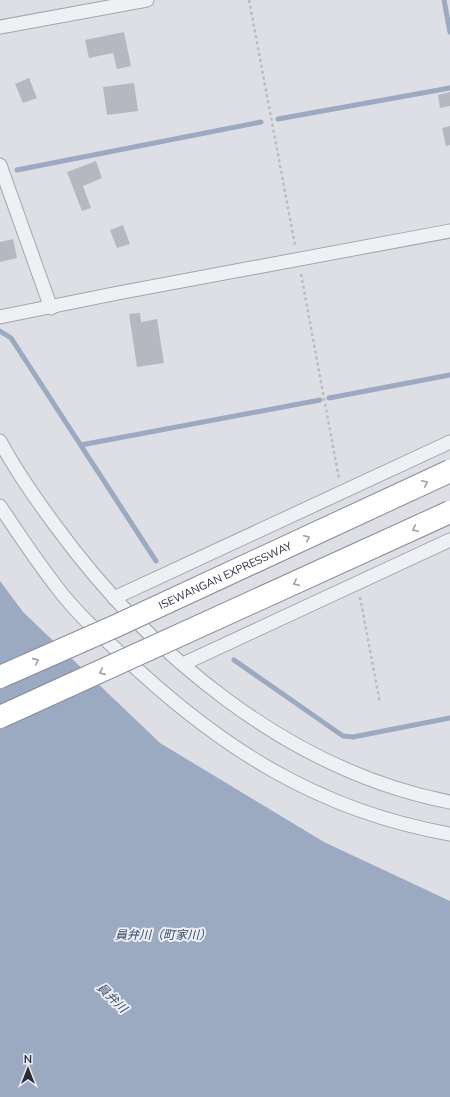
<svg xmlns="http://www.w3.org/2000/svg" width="450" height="1097" viewBox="0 0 450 1097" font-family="Mulish,'Noto Sans JP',sans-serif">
<rect width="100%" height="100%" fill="#dddfe5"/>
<!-- water -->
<path fill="#9ba9c1" d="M0,581L23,612L160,743L324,842L450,901V1097H0Z"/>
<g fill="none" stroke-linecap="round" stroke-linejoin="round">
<!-- stream -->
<g stroke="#9ba9c1" stroke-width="5">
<path d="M444,0L450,32"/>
<path d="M278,119L450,88"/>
<path d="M17,170L261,122"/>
<path d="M0,331L11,338L156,561"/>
<path d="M329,398L450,375"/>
<path d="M81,445L320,400"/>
<path d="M234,660L343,736L353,737L450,718"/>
</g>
</g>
<!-- building -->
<g fill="#b5b8c1">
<path d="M124,32L131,66L117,69L113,53L89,58L85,40Z"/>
<path d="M29,78L37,98L23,103L15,84Z"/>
<path d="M134,83L138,111L107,115L103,87Z"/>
<path d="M450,92V106L440,108L438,95Z"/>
<path d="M450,126V145L446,146L442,128Z"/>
<path d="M96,161L102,178L83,186L91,208L82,211L67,172Z"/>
<path d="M123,225L130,244L117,248L110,230Z"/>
<path d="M13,239L17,258L0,262V242Z"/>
<path d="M140,313L141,322L157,319L164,363L137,367L129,314Z"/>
</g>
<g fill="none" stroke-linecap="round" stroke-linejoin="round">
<!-- minor casing -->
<g stroke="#a3a6ae" stroke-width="15">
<g id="minor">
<path d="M0,27L147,0"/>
<path d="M0,165L51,308"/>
<path d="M0,317L118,293L450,231"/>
<path d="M0,441C16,471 35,498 55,525C149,654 289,771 450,802"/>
<path d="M0,506C19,535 38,563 59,590C78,615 102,636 124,657C220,748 319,811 450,834"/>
<path d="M114,598L450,442"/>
<path d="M183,664L450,540"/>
</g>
</g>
<!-- path -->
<g stroke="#bbbdc3" stroke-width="2.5" stroke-dasharray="3 3" stroke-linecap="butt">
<path d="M249,0L295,245"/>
<path d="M301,274L339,479"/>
<path d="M360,597L380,703"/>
</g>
<!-- minor -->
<use href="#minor" stroke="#eff0f3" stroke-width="13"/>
<!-- motorway-bridge casing -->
<g stroke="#868b99" stroke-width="24" stroke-linecap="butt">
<g id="motorway-bridge">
<path id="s1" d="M0,677L118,625L450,471"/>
<path d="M0,717L450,512"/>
</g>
</g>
<!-- motorway-bridge -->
<use href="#motorway-bridge" stroke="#fff" stroke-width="22"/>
</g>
<!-- one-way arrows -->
<defs><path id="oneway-chevron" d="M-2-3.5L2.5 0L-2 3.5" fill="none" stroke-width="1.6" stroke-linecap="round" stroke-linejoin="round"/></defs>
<g stroke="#9ea0a6">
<use href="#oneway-chevron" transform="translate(425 483) rotate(-25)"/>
<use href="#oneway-chevron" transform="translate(415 529) rotate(155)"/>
<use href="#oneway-chevron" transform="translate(307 538) rotate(-25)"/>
<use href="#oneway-chevron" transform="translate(296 583) rotate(155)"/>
<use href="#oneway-chevron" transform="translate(36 661) rotate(-24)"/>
<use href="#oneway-chevron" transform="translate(102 672) rotate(156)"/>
</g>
<g text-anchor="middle" stroke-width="4" stroke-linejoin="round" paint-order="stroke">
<!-- street labels -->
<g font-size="11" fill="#282c39" stroke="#eceef3">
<text dy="4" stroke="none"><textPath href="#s1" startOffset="247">ISEWANGAN EXPRESSWAY</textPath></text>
</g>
<!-- water labels -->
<g font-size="12" font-style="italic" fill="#374768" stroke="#eceef3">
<text x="163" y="939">員弁川（町家川）</text>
<text transform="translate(112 998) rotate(44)" y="4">員弁川</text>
</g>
</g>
<!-- north arrow -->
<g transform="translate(28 1069)" stroke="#eceef3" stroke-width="3" paint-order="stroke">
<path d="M0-3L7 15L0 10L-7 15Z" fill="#282c39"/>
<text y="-6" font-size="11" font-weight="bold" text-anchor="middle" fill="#282c39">N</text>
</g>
</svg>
